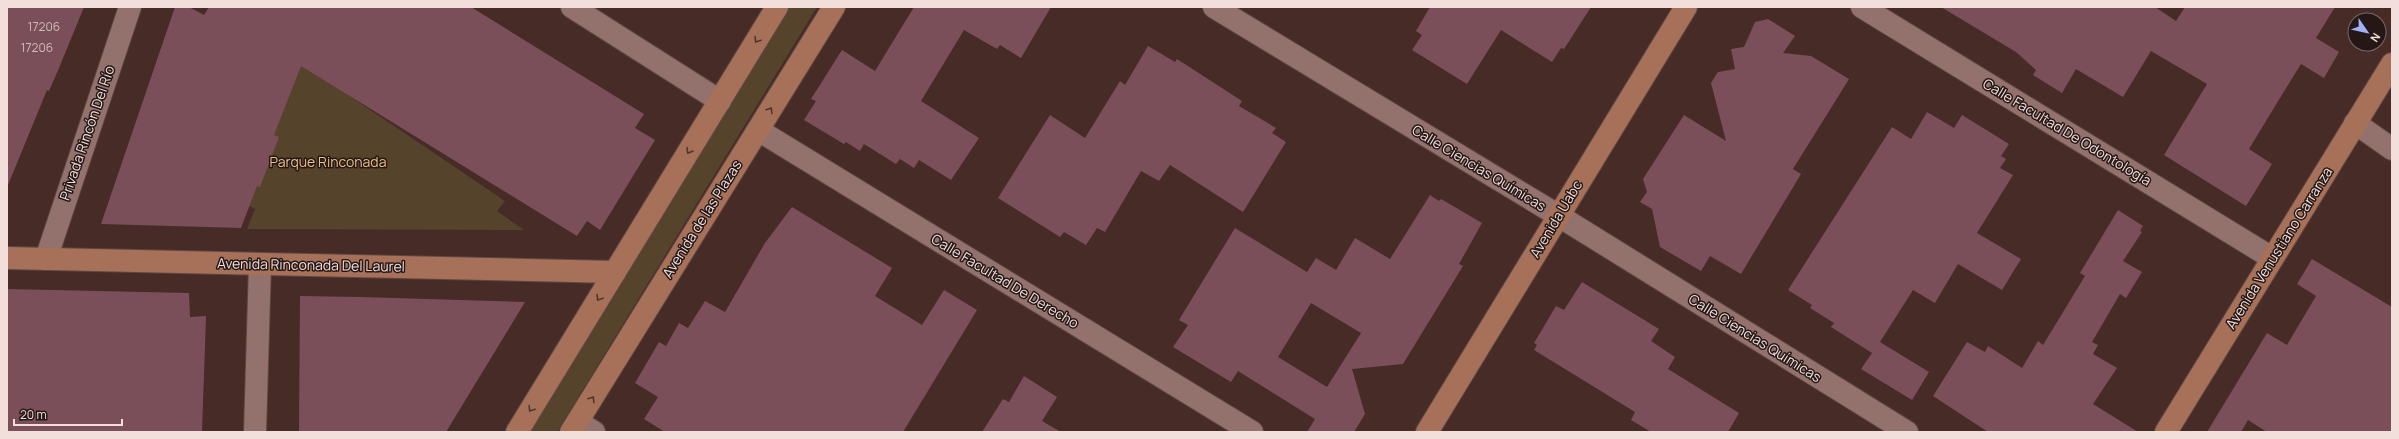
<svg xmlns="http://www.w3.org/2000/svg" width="2399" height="439" viewBox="0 0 2399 439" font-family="Manrope,sans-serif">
<rect width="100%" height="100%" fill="#472b27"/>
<!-- green -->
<g fill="#56432b">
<path d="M769,7H817L557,432H513L597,278Z"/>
<path d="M298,61L505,201L497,211L524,230L247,229L255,209L238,200Z"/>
</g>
<!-- building -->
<g fill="#7a4f59" fill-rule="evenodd">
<path d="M7,7H84L59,68L49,91L47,90L8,185Z"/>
<path d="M175,7H189L204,15L209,7H471L644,114L635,128L655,140L600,230L587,221L577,236L301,66L274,135L279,137L260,187L257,186L241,228L101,224Z"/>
<path d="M914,7H1051L1021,58L1000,45L997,49L964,30L921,101L979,138L951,180L919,160L914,168L900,159L896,164L864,144L860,151L846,142L844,144L804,120L816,101L811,99L842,50L875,71Z"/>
<path d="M1430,7H1591L1564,49L1561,48L1552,62L1501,30L1467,84L1412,50L1422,35L1416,31Z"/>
<path d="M1941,7H2155L2176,21L2185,7H2335L2316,38L2339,52L2324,78L2301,64L2280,98L2249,149L2272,164L2246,206L2164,155L2207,84L2151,51L2123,97L2076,69L2062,93L2033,75L2036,70L2016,52Z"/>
<path d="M1768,19L1795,36L1783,53L1811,56L1849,79L1793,169L1801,174L1741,274L1710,256L1701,271L1660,247L1652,209L1640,202L1647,192L1643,179L1684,115L1726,141L1711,83L1718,72L1735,69L1731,49L1744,47L1755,22Z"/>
<path d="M1148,46L1175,62L1177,59L1242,101L1239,106L1276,128L1272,133L1286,142L1243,212L1170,165L1159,181L1141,171L1105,232L1097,228L1086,245L1064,232L1060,237L998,198L1050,115L1085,138L1120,81L1125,85Z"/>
<path d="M1927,112L1954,128L1962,115L2009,144L2001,156L2006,159L2000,168L2013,175L1977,233L2021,259L2002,290L1958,264L1935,303L1913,290L1880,342L1929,372L1912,400L1861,369L1872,353L1831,327L1834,323L1810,308L1812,305L1788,290L1892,127L1911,139Z"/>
<path d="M1430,195L1439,201L1441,199L1482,223L1459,264L1463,266L1403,364L1352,369L1365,414L1354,432H1307L1315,419L1238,371L1231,382L1173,347L1188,325L1179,320L1235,228L1307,272L1316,258L1336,270L1355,238L1390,259ZM1311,303L1361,333L1327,387L1278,357Z"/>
<path d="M792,207L892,268L875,296L922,325L944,290L977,310L903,432H665L644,419L658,397L635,383L659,342L666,346L679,323L688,328L705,301L725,312L765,243Z"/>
<path d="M2118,210L2143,226L2140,231L2142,232L2123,261L2142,272L2126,298L2120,294L2092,342L2098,345L2093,354L2117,368L2093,404L2138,432H1988L1933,396L1967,342L1985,352L1988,346L2022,368L2038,341L2043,345L2085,276L2080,273Z"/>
<path d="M2312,259L2392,307V432H2267L2248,420L2241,432H2207L2267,333L2287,345L2316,296L2297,284Z"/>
<path d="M1582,282L1659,329L1651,341L1675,357L1668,369L1739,413L1728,432H1651L1631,420L1635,412L1534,350L1537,345L1534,343L1556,306L1564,310Z"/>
<path d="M7,289L189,293L190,317L206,316L202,432H7Z"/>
<path d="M300,296L360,297L525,302L446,432H299Z"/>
<path d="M1024,376L1057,397L1042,421L1061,432H982L1003,399L1009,402Z"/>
</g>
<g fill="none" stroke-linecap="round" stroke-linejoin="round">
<!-- street casing -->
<g stroke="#5f4745" stroke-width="24">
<g id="street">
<path d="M572,7L720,101"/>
<path d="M1214,7L1559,216L1907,432"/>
<path d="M1862,7L2272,258"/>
<path d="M2355,123L2392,149"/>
<path d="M758,130L1252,432"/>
<path d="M46,259L130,7"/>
<path d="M578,422L594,432"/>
<path d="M255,432L260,264"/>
</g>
</g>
<!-- secondary casing -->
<g stroke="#5f4745" stroke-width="24">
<g id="secondary">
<path d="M7,258L615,272"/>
<path d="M517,432L777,7"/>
<path d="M571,432L834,7"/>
<path d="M1427,432L1686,7"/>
<path d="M2166,432L2392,64"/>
</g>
</g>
<!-- street -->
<use href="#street" stroke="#93726d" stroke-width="22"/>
<!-- secondary -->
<use href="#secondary" stroke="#a77159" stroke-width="22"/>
</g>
<!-- one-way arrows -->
<defs><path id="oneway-chevron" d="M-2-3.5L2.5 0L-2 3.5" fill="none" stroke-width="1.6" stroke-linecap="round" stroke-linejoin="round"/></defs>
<g stroke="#52362d">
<use href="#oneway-chevron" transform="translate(757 40) rotate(122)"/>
<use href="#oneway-chevron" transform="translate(770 110) rotate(-58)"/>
<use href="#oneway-chevron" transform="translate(689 151) rotate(121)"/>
<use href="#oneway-chevron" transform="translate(599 298) rotate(122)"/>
<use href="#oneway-chevron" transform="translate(592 399) rotate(-58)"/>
<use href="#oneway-chevron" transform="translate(531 409) rotate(122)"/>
</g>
<g text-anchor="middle" stroke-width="3" stroke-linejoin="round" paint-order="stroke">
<!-- number labels -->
<g font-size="12" fill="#d4bbbb">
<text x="44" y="31">17206</text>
<text x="37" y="52">17206</text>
</g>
<!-- street labels -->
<g font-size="14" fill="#f2dfdc" stroke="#241715">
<text transform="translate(2067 132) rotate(31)" y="5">Calle Facultad De Odontología</text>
<text transform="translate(87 133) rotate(-71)" y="5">Privada Rincón Del Río</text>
<text transform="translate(1479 168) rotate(31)" y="5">Calle Ciencias Químicas</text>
<text transform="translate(702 219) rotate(-58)" y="5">Avenida de las Plazas</text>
<text transform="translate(1556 219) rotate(-59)" y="5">Avenida Uabc</text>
<text transform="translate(2279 248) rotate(-58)" y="5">Avenida Venustiano Carranza</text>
<text transform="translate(311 265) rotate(1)" y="5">Avenida Rinconada Del Laurel</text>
<text transform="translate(1005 281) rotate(31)" y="5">Calle Facultad De Derecho</text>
<text transform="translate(1755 338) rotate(32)" y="5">Calle Ciencias Químicas</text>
</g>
<!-- park labels -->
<g font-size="14" fill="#ebbf87" stroke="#241715">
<text x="328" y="167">Parque Rinconada</text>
</g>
</g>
<!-- border -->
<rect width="2399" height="439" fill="none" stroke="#f2dfdc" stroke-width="16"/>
<!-- north arrow -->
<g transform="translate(2367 32) rotate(124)"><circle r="19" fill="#241715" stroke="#766765"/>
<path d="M0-3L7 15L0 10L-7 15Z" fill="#a1b2fd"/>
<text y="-6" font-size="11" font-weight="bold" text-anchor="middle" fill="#f2dfdc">N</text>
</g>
<!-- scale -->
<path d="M14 419v6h108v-6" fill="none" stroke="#f2dfdc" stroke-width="2"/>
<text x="20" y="419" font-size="12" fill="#f2dfdc" stroke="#241715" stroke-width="3" paint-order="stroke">20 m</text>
</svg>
